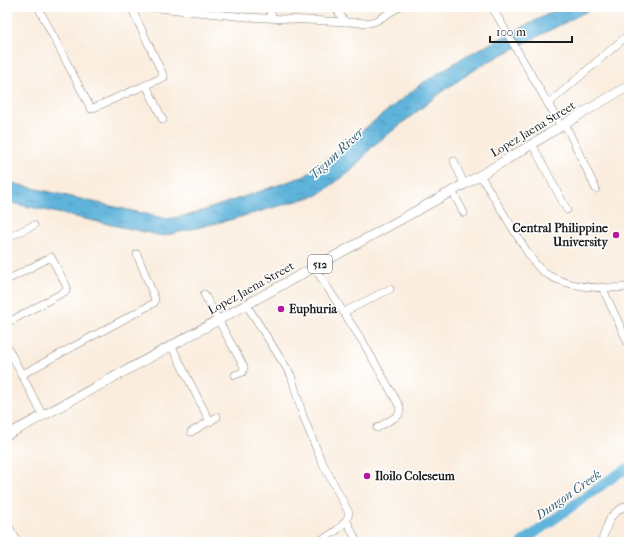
<svg xmlns="http://www.w3.org/2000/svg" width="636" height="549" viewBox="0 0 636 549" font-family="'IM FELL French Canon',serif">
<defs>
<pattern id="water-ripples" width="26" height="14" patternUnits="userSpaceOnUse"><rect width="26" height="14" fill="#5eb4db"/><path d="M2 4q2-2 4 0t4 0M15 11q2-2 4 0t4 0" fill="none" stroke="#4d92b1"/></pattern>
</defs>
<rect width="100%" height="100%" fill="#fff"/>
<filter id="ink" filterUnits="userSpaceOnUse"><feTurbulence type="fractalNoise" baseFrequency=".025" numOctaves="2"/><feDisplacementMap in="SourceGraphic" scale="8" xChannelSelector="R" yChannelSelector="G"/><feConvolveMatrix kernelMatrix="1 2 1 2 8 2 1 2 1" color-interpolation-filters="sRGB"/></filter>
<filter id="wash" filterUnits="userSpaceOnUse"><feTurbulence type="fractalNoise" baseFrequency=".012" numOctaves="4" result="noise"/><feDisplacementMap in="SourceGraphic" scale="16" xChannelSelector="R" yChannelSelector="G"/><feGaussianBlur stdDeviation="0.9" result="paint"/><feColorMatrix in="noise" values="0 0 0 0 0 0 0 0 0 0 0 0 0 0 0 0 0 1.4 0 .05"/><feComposite in="paint" operator="in"/></filter>
<g filter="url(#wash)">
<rect width="100%" height="100%" fill="#faedde"/>
<!-- water -->
<path fill="url(#water-ripples)" stroke="#3d687c" d="M562,7H595L482,65L447,88L373,146L351,171L318,195L233,219L163,236L7,202V182L167,219L190,215L305,176L421,84L464,57Z"/>
<g fill="none" stroke-linecap="round" stroke-linejoin="round">
<!-- river -->
<path stroke="#5eb4db" stroke-width="10" d="M522,542L619,473L629,468"/>
</g>
</g>
<g filter="url(#ink)">
<g fill="none" stroke-linecap="round" stroke-linejoin="round">
<!-- minor casing -->
<g stroke="#8b847d" stroke-width="8">
<g id="minor">
<path d="M38,7L91,109L164,77L131,7"/>
<path d="M148,7L246,17L368,23L376,21L399,7"/>
<path d="M268,7L273,18"/>
<path d="M335,7L345,22"/>
<path d="M492,7L561,126"/>
<path d="M146,85L163,120"/>
<path d="M548,104L629,34"/>
<path d="M565,124L596,189"/>
<path d="M532,144L567,210"/>
<path d="M454,161L464,184"/>
<path d="M480,175L529,255C534,262 540,271 548,275C571,288 604,289 629,287"/>
<path d="M452,191L464,213"/>
<path d="M7,238L34,225"/>
<path d="M314,267L363,342L400,407L399,415L377,428"/>
<path d="M7,280L51,257L67,287L66,291L7,323"/>
<path d="M602,287L629,345"/>
<path d="M204,294L244,367L243,372L235,375"/>
<path d="M246,304L291,375L303,416L321,460L349,513C346,527 329,536 317,542"/>
<path d="M344,312L390,289"/>
<path d="M7,346L43,416"/>
<path d="M172,347L210,422"/>
<path d="M21,375L154,303L155,299L137,254"/>
<path d="M191,432L217,417"/>
<path d="M347,521L357,542"/>
<path d="M7,524L18,542"/>
<path d="M601,542C611,521 604,517 629,504"/>
</g>
</g>
<!-- major casing -->
<g stroke="#8b847d" stroke-width="10">
<path id="major" d="M7,435C160,353 311,269 463,185C519,154 573,117 629,86"/>
</g>
<!-- minor -->
<use href="#minor" stroke="#fff" stroke-width="7"/>
<!-- major -->
<use href="#major" stroke="#fff" stroke-width="9"/>
</g>
</g>
<!-- markers -->
<g fill="#b5179e" stroke="#fff" stroke-width="1.5">
<circle cx="616" cy="235" r="4"/>
<circle cx="281" cy="309" r="4"/>
<circle cx="367" cy="476" r="4"/>
</g>
<g text-anchor="middle" stroke-width="3" stroke-linejoin="round" paint-order="stroke">
<!-- shield labels -->
<rect fill="#fff" stroke="#606060" stroke-width="1" x="308" y="255" width="24" height="18" rx="3"/>
<g font-size="11" font-weight="bold" fill="#1c1c1c">
<text x="320" y="268">512</text>
</g>
<!-- street labels -->
<g font-size="12" fill="#1c1c1c" stroke="#fff">
<text transform="translate(533 129) rotate(-31)" y="4">Lopez Jaena Street</text>
<text transform="translate(251 288) rotate(-29)" y="4">Lopez Jaena Street</text>
</g>
<!-- poi labels -->
<g font-size="12" font-weight="bold" fill="#1c1c1c" stroke="#fff" text-anchor="start">
<text x="608" y="232" text-anchor="end">Central Philippine<tspan x="608" dy="14">University</tspan></text>
<text x="289" y="313">Euphuria</text>
<text x="375" y="480">Iloilo Coleseum</text>
</g>
<!-- water labels -->
<g font-size="13" font-style="italic" fill="#3a6072" stroke="#fff">
<text transform="translate(336 153) rotate(-43)" y="5">Tigum River</text>
<text transform="translate(568 494) rotate(-35)" y="5">Dungon Creek</text>
</g>
</g>
<!-- margin -->
<rect width="636" height="549" fill="none" stroke="#fff" stroke-width="24"/>
<!-- scale -->
<path d="M490 36v6h82v-6" fill="none" stroke="#1c1c1c" stroke-width="2"/>
<text x="496" y="36" font-size="12" fill="#1c1c1c" stroke="#ffffff" stroke-width="3" paint-order="stroke">100 m</text>
</svg>
